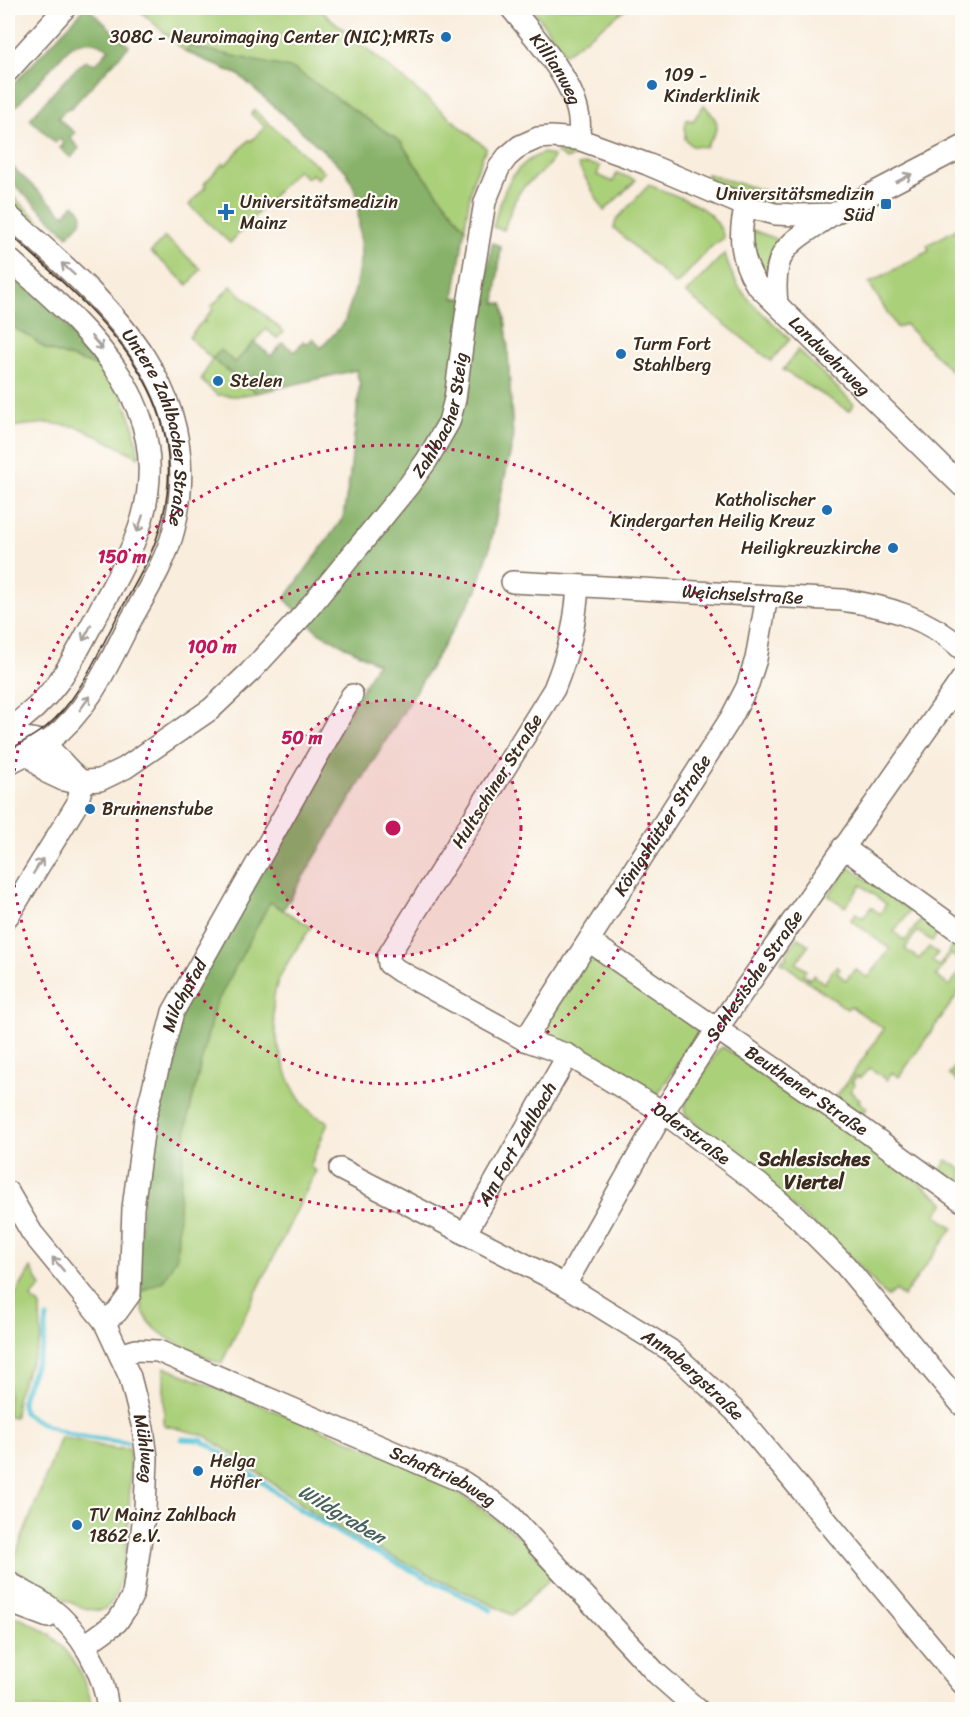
<svg xmlns="http://www.w3.org/2000/svg" width="970" height="1717" viewBox="0 0 970 1717" font-family="Sriracha,sans-serif">
<rect width="100%" height="100%" fill="#fdfcf7"/>
<filter id="ink" filterUnits="userSpaceOnUse"><feTurbulence type="fractalNoise" baseFrequency=".0167" numOctaves="2"/><feDisplacementMap in="SourceGraphic" scale="12" xChannelSelector="R" yChannelSelector="G"/><feConvolveMatrix kernelMatrix="1 2 1 2 8 2 1 2 1" color-interpolation-filters="sRGB"/></filter>
<filter id="wash" filterUnits="userSpaceOnUse"><feTurbulence type="fractalNoise" baseFrequency=".008" numOctaves="4" result="noise"/><feDisplacementMap in="SourceGraphic" scale="24" xChannelSelector="R" yChannelSelector="G"/><feGaussianBlur stdDeviation="1.35" result="paint"/><feColorMatrix in="noise" values="0 0 0 0 0 0 0 0 0 0 0 0 0 0 0 0 0 1.4 0 .05"/><feComposite in="paint" operator="in"/></filter>
<g filter="url(#wash)">
<rect width="100%" height="100%" fill="#f9eddd"/>
<!-- green -->
<g fill="#abd07a" stroke="#737d4c" stroke-width="1.5">
<path d="M137,8H318L486,148L472,183L453,297L503,304L507,335L513,440L489,550L477,590L283,910L311,927C298,948 278,971 274,996C269,1027 287,1093 312,1113C316,1116 323,1119 328,1122L310,1167L316,1171L221,1364C198,1353 156,1339 145,1315C141,1308 141,1300 141,1292L135,1291L178,1013L377,663L318,632L285,599L343,518L350,475L360,384L356,370L448,294L346,171L239,75L186,52Z"/>
<path d="M532,8H627L565,54Z"/>
<path d="M704,105C722,125 720,126 706,147L692,146L685,139V128L687,119L693,121Z"/>
<path d="M254,110L324,172L317,179L312,174L307,178L297,170L230,243L189,205L206,186L204,184L223,163L225,165L249,140L251,141L265,127L251,114Z"/>
<path d="M560,146L581,149L586,153L566,159L557,153Z"/>
<path d="M544,153L553,156C550,170 531,178 521,190C512,202 509,216 504,230L493,227C501,196 510,164 544,153Z"/>
<path d="M588,164L600,166L597,175L613,182L617,173L636,180L604,211L578,165Z"/>
<path d="M707,174L765,191L763,198L771,200V205L707,180Z"/>
<path d="M649,185C677,197 715,205 724,238L712,246L676,285L614,228L616,220Z"/>
<path d="M8,192L57,237L46,241L8,206Z"/>
<path d="M962,226V295L955,299L962,315V382L905,324L897,328L869,283L929,251L927,245Z"/>
<path d="M752,230L774,238L781,243L766,280L751,254Z"/>
<path d="M165,237L201,269L188,285L151,252Z"/>
<path d="M725,253C733,293 762,312 790,339L771,361L686,293Z"/>
<path d="M231,286L284,332L277,338L266,329L235,363L213,359L257,393L236,396L217,395L201,380L212,359L189,337L201,323L205,322L203,321L213,310L211,307Z"/>
<path d="M8,324L32,338L46,349L105,369L121,393L133,424L139,457L79,427L48,423L8,427Z"/>
<path d="M798,350L854,404L849,411L783,370Z"/>
<path d="M849,867L910,911L894,932L905,941L921,919L940,931L932,941L917,931L905,949L919,959L929,947L938,953L932,961L939,966L955,943L962,948V962L951,954L936,976L950,986L962,968V988L899,1077L892,1072L887,1080L870,1068L860,1078L857,1076L852,1082L855,1084L850,1091L860,1099L858,1101L867,1108L861,1116L836,1097L884,1029L850,1006L847,1009L781,962L783,958L785,960L787,957L785,955L798,938L809,945L796,963L806,970L803,974L810,979L813,975L824,983L836,966L840,969L837,973L846,980L855,969L868,978L890,949L851,920L856,913L863,918L871,907L880,914L886,904L861,885L845,907L828,895Z"/>
<path d="M590,954L699,1028V1031L658,1094L580,1051L539,1036Z"/>
<path d="M723,1047L858,1136L945,1203L936,1215L953,1228L903,1297L896,1290L887,1297L851,1257L685,1114L684,1105L718,1050Z"/>
<path d="M962,1057V1085L949,1075Z"/>
<path d="M947,1160L962,1170V1186L940,1171Z"/>
<path d="M31,1268L41,1287L31,1298L40,1305L41,1339L17,1395L15,1417L8,1416V1308Z"/>
<path d="M164,1367L406,1463L453,1489L521,1538L554,1575L512,1615L363,1542L323,1519L206,1436L164,1425Z"/>
<path d="M61,1437L114,1449H129C131,1476 131,1605 101,1610C79,1614 31,1579 11,1567Z"/>
<path d="M8,1614C58,1631 81,1659 93,1709H8Z"/>
</g>
<!-- forest -->
<g fill="#88b26a" stroke="#626e44" stroke-width="1.5">
<path d="M85,8H88L129,46L70,109L68,108L58,118L75,133L70,138L79,148L71,158L60,148L64,143L59,139L55,143L30,119C40,108 77,64 86,61L96,64L109,49C96,41 85,39 71,46L8,115V90Z"/>
<path d="M189,46L294,69L401,142L415,164L465,228L454,298L483,301L492,243L501,246L495,303L503,304L507,335L513,440L489,550L477,590L283,910L270,902L214,1008L188,1118L180,1188L177,1256L163,1281L141,1291H135L149,1121L178,1013L377,663L318,632L285,599L343,518L350,475L360,384L356,370L257,393L212,359L221,350L235,363L254,342L271,356L283,343L295,352L303,341L307,344L313,338L321,348L344,323L355,290L361,255L357,194L346,171L239,75L186,52Z"/>
<path d="M8,163L64,215L74,204L80,210L82,216L81,222L68,236L8,179Z"/>
<path d="M8,270L50,308L105,369L46,349L32,338L8,324Z"/>
</g>
<g fill="none" stroke-linecap="round" stroke-linejoin="round">
<!-- stream -->
<g stroke="#5dc6d8" stroke-width="5">
<path d="M47,1318L43,1347L23,1395L22,1404L24,1413C56,1435 89,1439 127,1443"/>
<path d="M182,1439L201,1440L211,1446L298,1508L355,1542L491,1610"/>
</g>
</g>
</g>
<g filter="url(#ink)">
<g fill="none" stroke-linecap="round" stroke-linejoin="round">
<!-- minor casing -->
<g stroke="#7e6e61" stroke-width="24">
<g id="minor">
<path id="s1" d="M511,8C537,40 589,95 578,139"/>
<path d="M8,71L65,8"/>
<path id="s2" d="M746,206C738,233 741,260 756,284L962,486"/>
<path id="s3" d="M8,215C103,300 209,385 174,529C166,561 147,591 131,620C109,662 90,709 51,739C38,749 22,756 8,764"/>
<path d="M8,258C85,327 176,401 142,519C133,550 116,580 100,609C73,659 58,697 8,729"/>
<path d="M777,304C771,246 790,244 833,214"/>
<path id="s4" d="M512,582L842,600C886,606 929,618 962,649"/>
<path id="s5" d="M578,587C575,626 569,652 554,689L388,956L389,964L399,971L525,1040L568,1055L663,1112L759,1184L796,1216L845,1265L962,1405"/>
<path d="M8,738C17,738 28,737 36,740C50,744 68,772 83,782"/>
<path id="s6" d="M28,753L48,773L63,780L73,782L100,780L125,768L211,709L250,672L303,615L409,485L427,460L449,422L455,399L466,316L485,202L499,168L507,157L520,146L538,138L551,137L578,139L647,164L746,206L775,214L798,215L833,214L962,147"/>
<path d="M843,847L962,933"/>
<path d="M8,916L77,804L83,782"/>
<path id="s7" d="M589,941L864,1130L962,1201"/>
<path id="s8" d="M525,1040L731,718L747,687L756,659L767,596"/>
<path id="s9" d="M340,1169L565,1285L670,1350L735,1411L962,1683"/>
<path id="s10" d="M8,1192L32,1233L104,1321L130,1377L143,1428L147,1458L145,1509L133,1594L125,1610L117,1622L85,1645"/>
<path id="s11" d="M465,1234L568,1055"/>
<path id="s12" d="M565,1285L663,1112L717,1029L962,679"/>
<path id="s13" d="M104,1321L117,1312L130,1294L133,1208L145,1119L173,1012L352,695"/>
<path id="s14" d="M120,1355L136,1350L158,1351L463,1482L492,1501L511,1516L656,1673L698,1710"/>
<path d="M8,1582C21,1590 35,1597 48,1606C80,1630 104,1670 108,1710"/>
<path d="M8,1602L48,1617"/>
</g>
</g>
<!-- minor -->
<use href="#minor" stroke="#fff" stroke-width="21"/>
<!-- tram -->
<path stroke="#3b2a1e" stroke-width="1.5" d="M8,232C96,313 201,395 159,531C150,561 132,589 117,617C97,654 80,699 46,727C34,736 21,743 8,751"/>
</g>
<!-- one-way arrows -->
<defs><path id="oneway-shaft" d="M-6 0H5M1.5-3L5.5 0L1.5 3" fill="none" stroke-width="1.6" stroke-linecap="round" stroke-linejoin="round" transform="scale(1.5)"/></defs>
<g stroke="#a79f9a">
<use href="#oneway-shaft" transform="translate(904 178) rotate(-27)"/>
<use href="#oneway-shaft" transform="translate(68 269) rotate(-138)"/>
<use href="#oneway-shaft" transform="translate(97 343) rotate(50)"/>
<use href="#oneway-shaft" transform="translate(140 524) rotate(108)"/>
<use href="#oneway-shaft" transform="translate(87 633) rotate(118)"/>
<use href="#oneway-shaft" transform="translate(85 703) rotate(-54)"/>
<use href="#oneway-shaft" transform="translate(38 866) rotate(-58)"/>
<use href="#oneway-shaft" transform="translate(58 1264) rotate(-130)"/>
</g>
</g>
<!-- distance rings -->
<circle cx="393" cy="828" r="128" fill="#c2185b" fill-opacity=".12"/>
<g fill="none" stroke="#c2185b" stroke-width="3" stroke-dasharray="3 6">
<circle cx="393" cy="828" r="128"/>
<circle cx="393" cy="828" r="256"/>
<circle cx="393" cy="828" r="383"/>
</g>
<!-- markers -->
<g fill="#1f6fb2" stroke="#fdfcf7" stroke-width="2">
<circle cx="446" cy="37" r="6"/>
<circle cx="652" cy="85" r="6"/>
<rect x="880" y="198" width="12" height="12" rx="3"/>
<path d="M223 203h6v6h6v6h-6v6h-6v-6h-6v-6h6z"/>
<circle cx="621" cy="354" r="6"/>
<circle cx="218" cy="381" r="6"/>
<circle cx="827" cy="510" r="6"/>
<circle cx="893" cy="548" r="6"/>
<circle cx="90" cy="809" r="6"/>
<circle cx="198" cy="1471" r="6"/>
<circle cx="77" cy="1525" r="6"/>
</g>
<g text-anchor="middle" stroke-width="4.5" stroke-linejoin="round" paint-order="stroke">
<!-- poi labels -->
<g font-size="18" fill="#3b2a1e" stroke="#fdfcf7" text-anchor="start">
<text x="434" y="43" text-anchor="end">308C - Neuroimaging Center (NIC);MRTs</text>
<text x="664" y="81">109 -<tspan x="664" dy="21">Kinderklinik</tspan></text>
<text x="874" y="200" text-anchor="end">Universitätsmedizin<tspan x="874" dy="21">Süd</tspan></text>
<text x="240" y="208">Universitätsmedizin<tspan x="240" dy="21">Mainz</tspan></text>
<text x="633" y="350">Turm Fort<tspan x="633" dy="21">Stahlberg</tspan></text>
<text x="230" y="387">Stelen</text>
<text x="815" y="506" text-anchor="end">Katholischer<tspan x="815" dy="21">Kindergarten Heilig Kreuz</tspan></text>
<text x="881" y="554" text-anchor="end">Heiligkreuzkirche</text>
<text x="102" y="815">Brunnenstube</text>
<text x="210" y="1467">Helga<tspan x="210" dy="21">Höfler</tspan></text>
<text x="89" y="1521">TV Mainz Zahlbach<tspan x="89" dy="21">1862 e.V.</tspan></text>
</g>
<!-- street labels -->
<g font-size="18" fill="#3b2a1e" stroke="#fdfcf7">
<text dy="6" stroke="none"><textPath href="#s1" startOffset="76">Killianweg</textPath></text>
<text dy="6" stroke="none"><textPath href="#s2" startOffset="184">Landwehrweg</textPath></text>
<text dy="6" stroke="none"><textPath href="#s6" startOffset="592">Zahlbacher Steig</textPath></text>
<text dy="6" stroke="none"><textPath href="#s3" startOffset="270">Untere Zahlbacher Straße</textPath></text>
<text dy="6" stroke="none"><textPath href="#s4" startOffset="231">Weichselstraße</textPath></text>
<text transform="translate(497 781) rotate(-58)" y="6">Hultschiner Straße</text>
<text dy="6" stroke="none"><textPath href="#s8" startOffset="255">Königshütter Straße</textPath></text>
<text dy="6" stroke="none"><textPath href="#s12" startOffset="363">Schlesische Straße</textPath></text>
<text dy="6" stroke="none"><textPath href="#s13" startOffset="344">Milchpfad</textPath></text>
<text dy="6" stroke="none"><textPath href="#s7" startOffset="264">Beuthener Straße</textPath></text>
<text dy="6" stroke="none"><textPath href="#s5" startOffset="776">Oderstraße</textPath></text>
<text dy="6" stroke="none"><textPath href="#s11" startOffset="104">Am Fort Zahlbach</textPath></text>
<text dy="6" stroke="none"><textPath href="#s9" startOffset="410">Annabergstraße</textPath></text>
<text dy="6" stroke="none"><textPath href="#s10" startOffset="296">Mühlweg</textPath></text>
<text dy="6" stroke="none"><textPath href="#s14" startOffset="350">Schaftriebweg</textPath></text>
</g>
<!-- neighbourhood labels -->
<g font-size="20" font-weight="bold" fill="#3b2a1e" stroke="#fdfcf7">
<text x="814" y="1166">Schlesisches<tspan x="814" dy="23">Viertel</tspan></text>
</g>
<!-- water labels -->
<g font-size="20" font-style="italic" fill="#47615f" stroke="#fdfcf7">
<text transform="translate(342 1514) rotate(31)" y="7">Wildgraben</text>
</g>
</g>
<circle cx="393" cy="828" r="9" fill="#c2185b" stroke="#fdfcf7" stroke-width="3"/>
<g font-size="18" text-anchor="middle" font-weight="bold" fill="#c2185b" stroke="#fdfcf7" stroke-width="4.5" stroke-linejoin="round" paint-order="stroke">
<text x="122" y="563">150 m</text>
<text x="212" y="653">100 m</text>
<text x="302" y="744">50 m</text>
</g>
<!-- margin -->
<rect width="970" height="1717" fill="none" stroke="#fdfcf7" stroke-width="30"/>
</svg>
